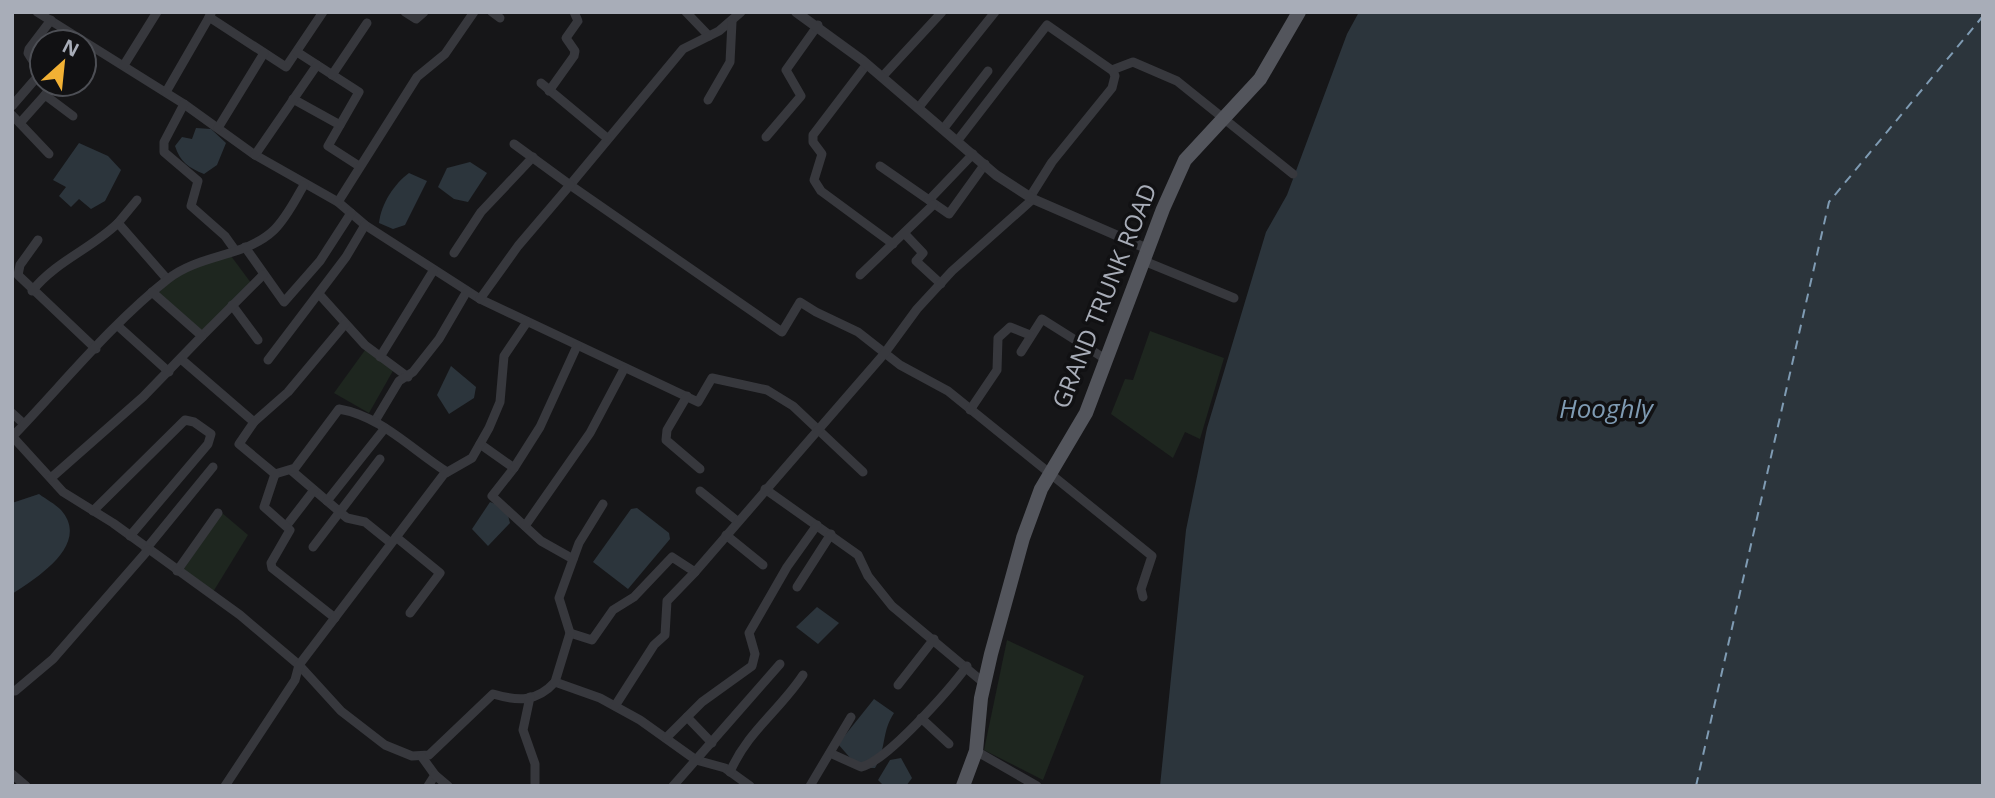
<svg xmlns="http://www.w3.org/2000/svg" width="1995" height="798" viewBox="0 0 1995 798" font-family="'Open Sans',sans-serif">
<rect width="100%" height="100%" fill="#161618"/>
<!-- green -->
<g fill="#1e261f">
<path d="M231,256L254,287L204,334L158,293L184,270Z"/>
<path d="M1150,331L1224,358L1200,439L1185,432L1173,458L1111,414L1125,379L1133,380Z"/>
<path d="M368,346L394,369L369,413L334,393Z"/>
<path d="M222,513L248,535L213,592L183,570Z"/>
<path d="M1007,640L1084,676L1043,780L984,750Z"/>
</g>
<!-- water -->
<g fill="#2c353c">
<path d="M1359,12H1983V786H1160L1186,530L1207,428L1266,232L1287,195L1347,34Z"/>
<path d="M196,128L211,129L226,143L217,165L204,174C189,168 180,162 175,146L182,137L192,139Z"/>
<path d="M79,143L108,156L121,170L105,201L91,209L79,199L71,207L59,196L66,187L53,180Z"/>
<path d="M470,162L487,173L468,202L454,199L438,187L447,168Z"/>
<path d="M409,173L427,181L405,225L393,229L379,223C381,204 394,184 409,173Z"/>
<path d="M451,366L476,387L474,398L449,414L437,395Z"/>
<path d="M39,494C46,499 55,504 61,510C91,544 37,578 12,594V503Z"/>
<path d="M490,502L506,508L510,523L488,546L472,529Z"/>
<path d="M637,508L669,533L670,539L628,589L593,562L631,509Z"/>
<path d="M817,607L839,623L818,644L796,627Z"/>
<path d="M874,699L894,713C881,733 887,747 875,768H859L838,744Z"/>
<path d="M901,758L912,778L906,786H884L878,780L890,760Z"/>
</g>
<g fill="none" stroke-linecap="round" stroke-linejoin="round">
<!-- ferry -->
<path stroke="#7f9bb3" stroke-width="2" stroke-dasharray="9 7" stroke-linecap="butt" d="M1696,786L1829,202L1983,16"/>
<!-- minor -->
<g stroke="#37383d" stroke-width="9">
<path d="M37,12L184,104L255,155L338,202L365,225L480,299L698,402L712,378L767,390L793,406L863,472"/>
<path d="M405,12L416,19L424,12"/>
<path d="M492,12L500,18"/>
<path d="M686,12L709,36"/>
<path d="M741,12L719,31L683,49L570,185L782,332L800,302L816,312L858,332L900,365L948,391L1152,556L1141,589L1143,597"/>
<path d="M209,17L286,67L323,12"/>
<path d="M297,52L359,92L328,146L359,166"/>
<path d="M867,64L813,135V142L822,154L814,180L821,191L893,244"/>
<path d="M124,65L157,12"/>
<path d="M1112,70L1133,62L1177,81L1293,174"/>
<path d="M332,75L367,23"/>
<path d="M882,77L942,12"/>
<path d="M541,83L607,138"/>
<path d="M549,91L574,56L575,51L566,38L578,21L574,12"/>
<path d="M166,92L211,14"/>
<path d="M45,95L53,84"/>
<path d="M293,99L340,125"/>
<path d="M708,100L730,62L732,22"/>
<path d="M184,104L164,142V152L198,181L191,206L225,236L235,250"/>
<path d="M12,106L38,76L40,72L28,53L29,49L51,20"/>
<path d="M919,107L995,12"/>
<path d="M12,115L49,154"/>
<path d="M20,123L45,95L73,116"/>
<path d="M218,128L264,53"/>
<path d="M944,128L988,71"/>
<path d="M766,137L801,96L786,70L818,25"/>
<path d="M958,140L1047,25L1113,71L1115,76L1112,88L1052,162L1030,197"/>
<path d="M255,155L317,65"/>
<path d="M880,166L949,214L985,164"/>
<path d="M137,200L118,223L167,279"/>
<path d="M929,200L973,154"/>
<path d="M338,202L417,77L445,54L474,12"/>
<path d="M905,234L923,253L916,261L941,284"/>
<path d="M38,240L20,265L18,275L96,349"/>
<path d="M245,247L284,302L320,261L351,213"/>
<path d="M454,253L481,212L533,157"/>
<path d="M1144,261L1234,298"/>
<path d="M860,275L933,205"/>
<path d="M32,291C56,261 91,249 118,223"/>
<path d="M319,294L365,345L408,377"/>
<path d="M480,299L518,246L570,185L514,144"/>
<path d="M232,305L258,340"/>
<path d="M118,326L169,372"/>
<path d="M202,336L263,275"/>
<path d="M1021,352L1042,319L1107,360"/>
<path d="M380,357L433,271"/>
<path d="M181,359L254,422"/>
<path d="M268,360L346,257L365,225"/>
<path d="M687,396L667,430L666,440L700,469"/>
<path d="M970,410L997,370L998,338L1010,327L1030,335"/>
<path d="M12,413L24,424"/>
<path d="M375,421L399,381L413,372L439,339L467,291"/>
<path d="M12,436L63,492L113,523L240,615L299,665L341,711L385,745L412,756L429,755L493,694C517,701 536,703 555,682L600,698L640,720L696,760L725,768L750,786"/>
<path d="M13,436C63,384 111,324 168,279C199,254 246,257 274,230C287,217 295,200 304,185"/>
<path d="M480,444L514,468L492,496L541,541L573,559"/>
<path d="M514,468L540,427L577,346"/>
<path d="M292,471L347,518L365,522L391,543"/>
<path d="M275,474L295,468L339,409C381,416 412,450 447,472"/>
<path d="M51,478L143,397L202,336L152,292"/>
<path d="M765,489L858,555L868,576L892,606L984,683"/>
<path d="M700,491L737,521"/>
<path d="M327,501L385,428"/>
<path d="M93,511L185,420L194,422L211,434L208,444L130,536"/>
<path d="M287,525L314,490"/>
<path d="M525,526L590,433L624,369"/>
<path d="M726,535L763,565"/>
<path d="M396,537L440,573L410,613"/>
<path d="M313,547L380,459"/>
<path d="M146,549L213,467"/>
<path d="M177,571L218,513"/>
<path d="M797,587L831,534"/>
<path d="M335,618L272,568L271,563L290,530L264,507L275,474L239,444L254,422L288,392L345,324"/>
<path d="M570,633L592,640L613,610L634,597L672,557L695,572L884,354L917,309L952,271L1033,199"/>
<path d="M555,682L570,633L559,598L579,543L603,504"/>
<path d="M898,685L934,639"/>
<path d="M12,690L15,691L53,659L148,550"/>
<path d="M530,697L523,730L535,764V786"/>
<path d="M615,706L654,645L665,635L667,601L695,572"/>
<path d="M687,717L712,743"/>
<path d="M921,718L949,744"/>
<path d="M667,737L702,702L752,666L755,654L749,633L787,567L817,525"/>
<path d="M976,751L1037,786"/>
<path d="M830,753L861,767C886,762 950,689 967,666"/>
<path d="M422,757L435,775L428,786"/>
<path d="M730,772C747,732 780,710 803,675"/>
<path d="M12,774L26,786"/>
<path d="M435,775L448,786"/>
<path d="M225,786L295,680L299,665L444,474L472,458L489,428L500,402L504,356L527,322"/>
<path d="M673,786L780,664"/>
<path d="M810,786L851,717"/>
</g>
<!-- tertiary -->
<path stroke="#37383d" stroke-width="10" d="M796,12L862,60L996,175L1033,199L1148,249"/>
<!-- primary -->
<path stroke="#53555c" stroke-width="14" d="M963,786L976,751L981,698L991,654L1023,538L1041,489L1086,413L1163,209L1185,160L1260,79L1299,12"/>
</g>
<g text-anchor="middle" stroke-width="7" stroke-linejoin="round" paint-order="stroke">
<!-- street labels -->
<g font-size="24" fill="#a8adb8" stroke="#111113">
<text transform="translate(1105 296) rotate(-68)" y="8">GRAND TRUNK ROAD</text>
</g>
<!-- water labels -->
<g font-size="26" font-style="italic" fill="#7f9bb3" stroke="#111113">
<text x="1606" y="418">Hooghly</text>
</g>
</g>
<!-- border -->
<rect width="1995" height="798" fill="none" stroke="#a8adb8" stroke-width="28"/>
<!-- north arrow -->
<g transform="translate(63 63) rotate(27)"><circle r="33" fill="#111113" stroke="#4d4f55" stroke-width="2"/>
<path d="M0-5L12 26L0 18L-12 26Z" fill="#f2b134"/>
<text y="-10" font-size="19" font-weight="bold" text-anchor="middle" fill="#a8adb8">N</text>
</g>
</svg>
